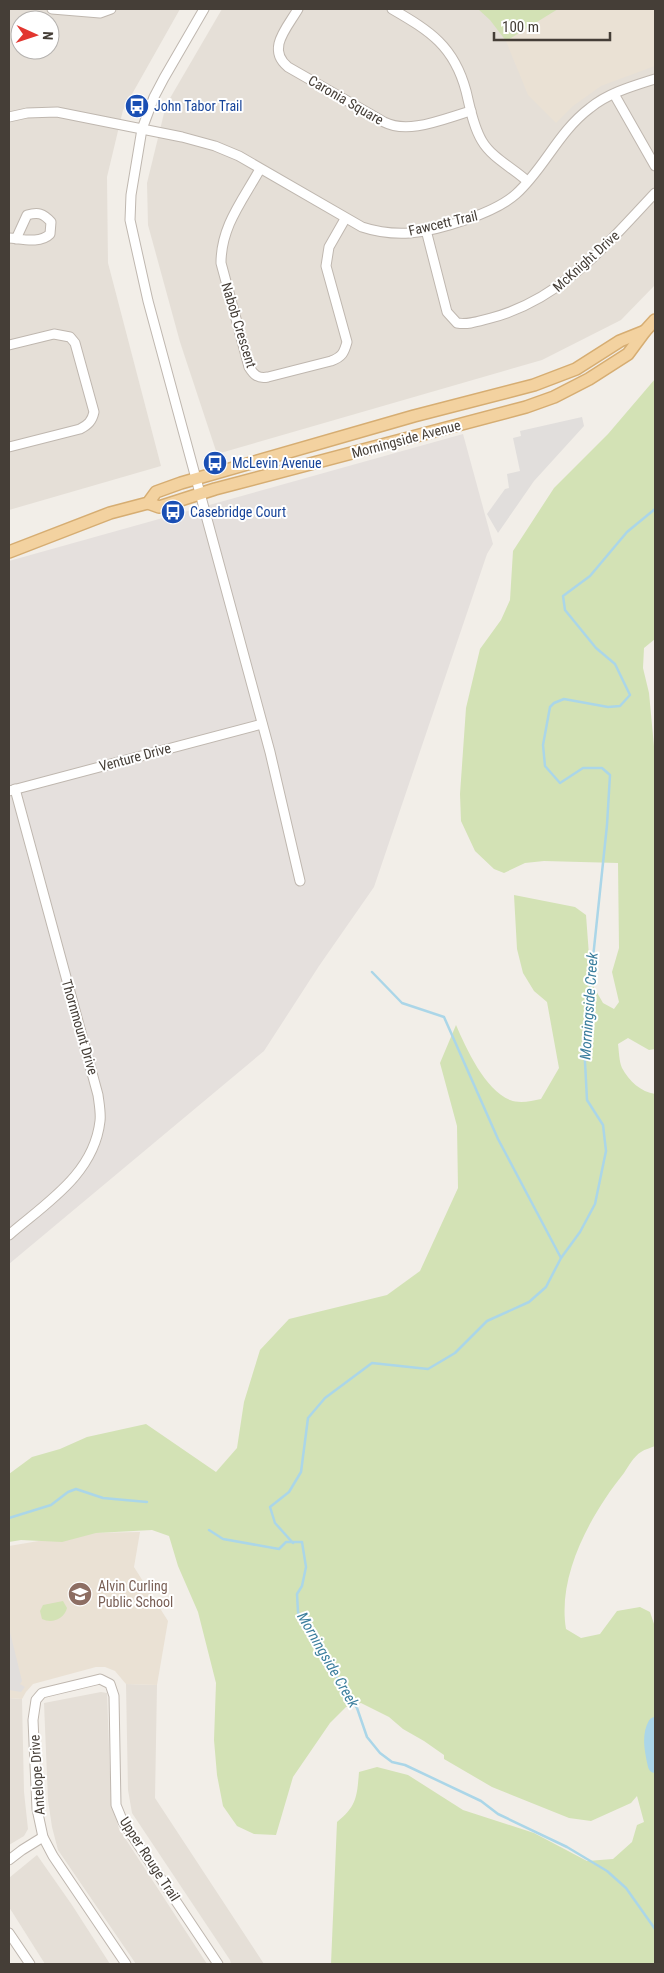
<svg xmlns="http://www.w3.org/2000/svg" width="664" height="1973" viewBox="0 0 664 1973" font-family="'Roboto Condensed',sans-serif">
<rect width="100%" height="100%" fill="#f2eee8"/>
<!-- residential -->
<g fill="#e5dfd7" fill-rule="evenodd">
<path d="M9,9H180L123,110L107,177L108,263L161,466L9,510ZM20,20H50V50H20Z"/>
<path d="M222,9H655V285L621,320L542,360L217,454L180,342L148,225L147,183L166,105Z"/>
<path d="M126,1684L157,1685L155,1798L264,1964H231L230,1960L132,1813L128,1790Z"/>
<path d="M101,1692L107,1693L111,1802L119,1829L207,1964H136L58,1850L52,1827L48,1800L44,1703Z"/>
<path d="M9,1698L22,1699L24,1792L28,1829L24,1836L9,1845Z"/>
<path d="M37,1855L72,1905L110,1964H45L9,1907V1878Z"/>
</g>
<!-- industrial -->
<path fill="#e5e0dd" d="M463,434L493,544L487,554L374,887L319,966L264,1051L9,1264V561Z"/>
<!-- education -->
<g fill="#eae1d4">
<path d="M558,9H655V66L601,86L573,106L556,123L528,95L506,41Z"/>
<path d="M140,1532L134,1567L168,1621L157,1685L126,1684L115,1671L105,1667H96L33,1684L26,1692L22,1699L9,1698V1546L86,1533Z"/>
</g>
<!-- green -->
<g fill="#d3e2b5">
<path d="M478,9H558L506,41L490,20Z"/>
<path d="M655,379V639L644,648L643,668L649,693L655,757V1049L649,1050L628,1038L618,1044C619,1051 619,1061 622,1068C629,1081 641,1092 655,1094V1446C651,1448 645,1449 641,1452C634,1456 628,1467 624,1473C591,1514 557,1575 566,1629L581,1638L600,1634L617,1611L640,1607L650,1612L655,1627V1964H331L337,1822C357,1806 357,1796 359,1772L377,1767L408,1775L463,1810L534,1833L587,1861L613,1859L632,1842L637,1825L644,1822L637,1796L631,1803L591,1821L569,1818L492,1787L444,1759V1755L424,1741L403,1729L389,1717L361,1703L346,1707L330,1723L293,1777L276,1835L254,1834L237,1826L223,1806L217,1775L214,1740L216,1683L198,1612L178,1566L169,1536L152,1530L96,1533L62,1542L21,1540L9,1542V1474L32,1457L60,1449L87,1437L146,1424L216,1472L237,1448L244,1402L260,1350L289,1319L387,1295L420,1271L458,1188L457,1126L440,1063L456,1025C466,1048 485,1090 510,1100C520,1104 531,1101 541,1099L559,1068L547,1002L534,991L523,973L517,949L514,895L575,907L586,915L591,982L603,1003L614,1009L619,1002L612,972L619,948L618,863L544,861L525,863L504,873L494,869L475,851L461,821L460,794L466,708L480,649L501,620L510,600L513,551L554,488L608,434Z"/>
<path d="M63,1601L67,1608C64,1619 52,1624 42,1619L40,1611L43,1605Z"/>
</g>
<!-- parking -->
<g fill="#e1dedc">
<path d="M582,417L584,426L534,481L498,533L487,514L505,489L509,488L507,474L520,471L513,438L521,436L520,431Z"/>
<path d="M9,1628L22,1681L20,1684L25,1687L21,1692L9,1690Z"/>
</g>
<g fill="none" stroke-linecap="round" stroke-linejoin="round">
<!-- stream -->
<g stroke="#abd6e8" stroke-width="2.5">
<path d="M372,972L402,1003L444,1017L498,1139L561,1258"/>
<path d="M9,1518L51,1505L68,1492L76,1489L103,1498L147,1502"/>
<path d="M209,1530L223,1539L279,1549L286,1542H302L306,1567L302,1586L297,1594L298,1612L307,1632L357,1708L367,1737L380,1753L392,1762L405,1765L481,1801L498,1814L567,1847L607,1871L626,1888L655,1929"/>
<path d="M293,1543L275,1523L270,1507L289,1492L301,1472L308,1418L325,1398L372,1363L428,1369L455,1353L487,1321L529,1302L546,1287L561,1258L580,1232L595,1204L606,1151L603,1125L587,1100L584,1043L607,825L610,775L602,768H583L560,783L545,766L543,745L550,707L554,703L564,699L608,707L620,706L630,695L615,664L596,648L565,610L563,596L590,576L627,532L655,509"/>
</g>
<!-- river -->
<path stroke="#abd6e8" stroke-width="14" d="M655,1724C648,1736 652,1753 655,1766"/>
<!-- minor casing -->
<g stroke="#bfb7af" stroke-width="11">
<g id="minor">
<path d="M52,9L100,13L111,9"/>
<path d="M204,9L164,78L154,97L142,129L131,195L130,220L148,301L270,752L300,881"/>
<path d="M298,9C287,28 266,49 288,67L384,122C409,135 445,118 471,111"/>
<path d="M392,9C430,31 454,46 466,91C470,107 473,126 482,141C492,158 513,168 527,181"/>
<path d="M614,94L655,166"/>
<path d="M9,117L27,113L57,112L182,137L215,146L239,156L362,227C377,232 394,234 410,233C438,231 495,213 516,194C544,169 558,132 590,108C608,93 633,86 655,79"/>
<path d="M260,169C243,200 221,226 221,263L249,367C254,375 258,379 268,377L331,361C342,357 344,353 347,342L326,266L329,247L345,219"/>
<path d="M426,230L447,312L457,323C469,325 479,321 491,318C561,300 607,244 655,193"/>
<path d="M9,238C22,239 40,244 50,234L51,222C43,213 38,212 27,215L16,239"/>
<path d="M9,345L54,334L70,337L75,343L94,412C92,421 88,425 80,429L9,447"/>
<path d="M9,791L262,724"/>
<path d="M9,1235C46,1203 94,1174 100,1121C101,1113 99,1103 98,1095L15,789"/>
<path d="M9,1860L22,1850L43,1837"/>
<path d="M9,1933L30,1964"/>
<path d="M126,1964L53,1856L43,1837L37,1809L33,1720L36,1700L42,1693L96,1680L100,1679L110,1684L114,1696L116,1805L123,1822L218,1964"/>
</g>
</g>
<!-- major casing -->
<g stroke="#d6ad72" stroke-width="14">
<g id="major">
<path d="M148,503L159,507L215,489L526,407L554,397L589,379L628,354L645,331L655,320"/>
<path d="M9,552L110,513L148,503L156,492L181,483L414,416L534,385L576,369L620,341L645,331"/>
</g>
</g>
<!-- minor -->
<use href="#minor" stroke="#fff" stroke-width="9"/>
<!-- major -->
<use href="#major" stroke="#f3d2a0" stroke-width="11"/>
</g>
<!-- icons -->
<defs>
<g id="bus-disc" transform="scale(1.25)"><circle r="9.5" fill="#1a4fb4" stroke="#fff"/><path d="M-5-6H5V4H4V6H2V4H-2V6H-4V4H-5ZM-3.5-4V0h7V-4ZM-3.5 1.2v1.5H-2V1.2ZM2 1.2v1.5H3.5V1.2Z" fill="#fff"/></g>
<g id="school-disc" transform="scale(1.25)"><circle r="9.5" fill="#8d6e63" stroke="#fff"/><path d="M0-5L7-2L0 1L-7-2ZM-4 1L0 2.5L4 1V4Q0 6-4 4Z" fill="#fff"/></g>
</defs>
<g fill-rule="evenodd">
<use href="#bus-disc" x="137" y="106"/>
<use href="#bus-disc" x="215" y="463"/>
<use href="#bus-disc" x="173" y="512"/>
<use href="#school-disc" x="80" y="1594"/>
</g>
<g text-anchor="middle" stroke-width="4" stroke-linejoin="round" paint-order="stroke">
<!-- street labels -->
<g font-size="14" fill="#453e37" stroke="#fff">
<text transform="translate(346 100) rotate(30)" y="5">Caronia Square</text>
<text transform="translate(443 223) rotate(-13)" y="5">Fawcett Trail</text>
<text transform="translate(586 261) rotate(-42)" y="5">McKnight Drive</text>
<text transform="translate(239 325) rotate(73)" y="5">Nabob Crescent</text>
<text transform="translate(406 439) rotate(-15)" y="5">Morningside Avenue</text>
<text transform="translate(135 757) rotate(-15)" y="5">Venture Drive</text>
<text transform="translate(80 1027) rotate(74)" y="5">Thornmount Drive</text>
<text transform="translate(37 1775) rotate(-94)" y="5">Antelope Drive</text>
<text transform="translate(150 1859) rotate(57)" y="5">Upper Rouge Trail</text>
</g>
<!-- transit labels -->
<g font-size="14" fill="#164399" stroke="#fff" text-anchor="start">
<text x="154" y="111">John Tabor Trail</text>
<text x="232" y="468">McLevin Avenue</text>
<text x="190" y="517">Casebridge Court</text>
</g>
<!-- education labels -->
<g font-size="14" fill="#785e54" stroke="#fff" text-anchor="start">
<text x="98" y="1591">Alvin Curling<tspan x="98" dy="16">Public School</tspan></text>
</g>
<!-- water labels -->
<g font-size="15" font-style="italic" fill="#3b7e9d" stroke="#fff">
<text transform="translate(589 1006) rotate(-86)" y="5">Morningside Creek</text>
<text transform="translate(328 1660) rotate(60)" y="5">Morningside Creek</text>
</g>
</g>
<!-- border -->
<rect width="664" height="1973" fill="none" stroke="#453e37" stroke-width="20"/>
<!-- north arrow -->
<g transform="translate(35 35) rotate(93)"><circle r="24" fill="#ffffff" stroke="#b5b2af"/>
<path d="M0-4L9 19L0 12L-9 19Z" fill="#e2362f"/>
<text y="-8" font-size="14" font-weight="bold" text-anchor="middle" fill="#453e37">N</text>
</g>
<!-- scale -->
<path d="M494 32v8h116v-8" fill="none" stroke="#453e37" stroke-width="2.5"/>
<text x="502" y="32" font-size="15" fill="#453e37" stroke="#ffffff" stroke-width="4" paint-order="stroke">100 m</text>
</svg>
